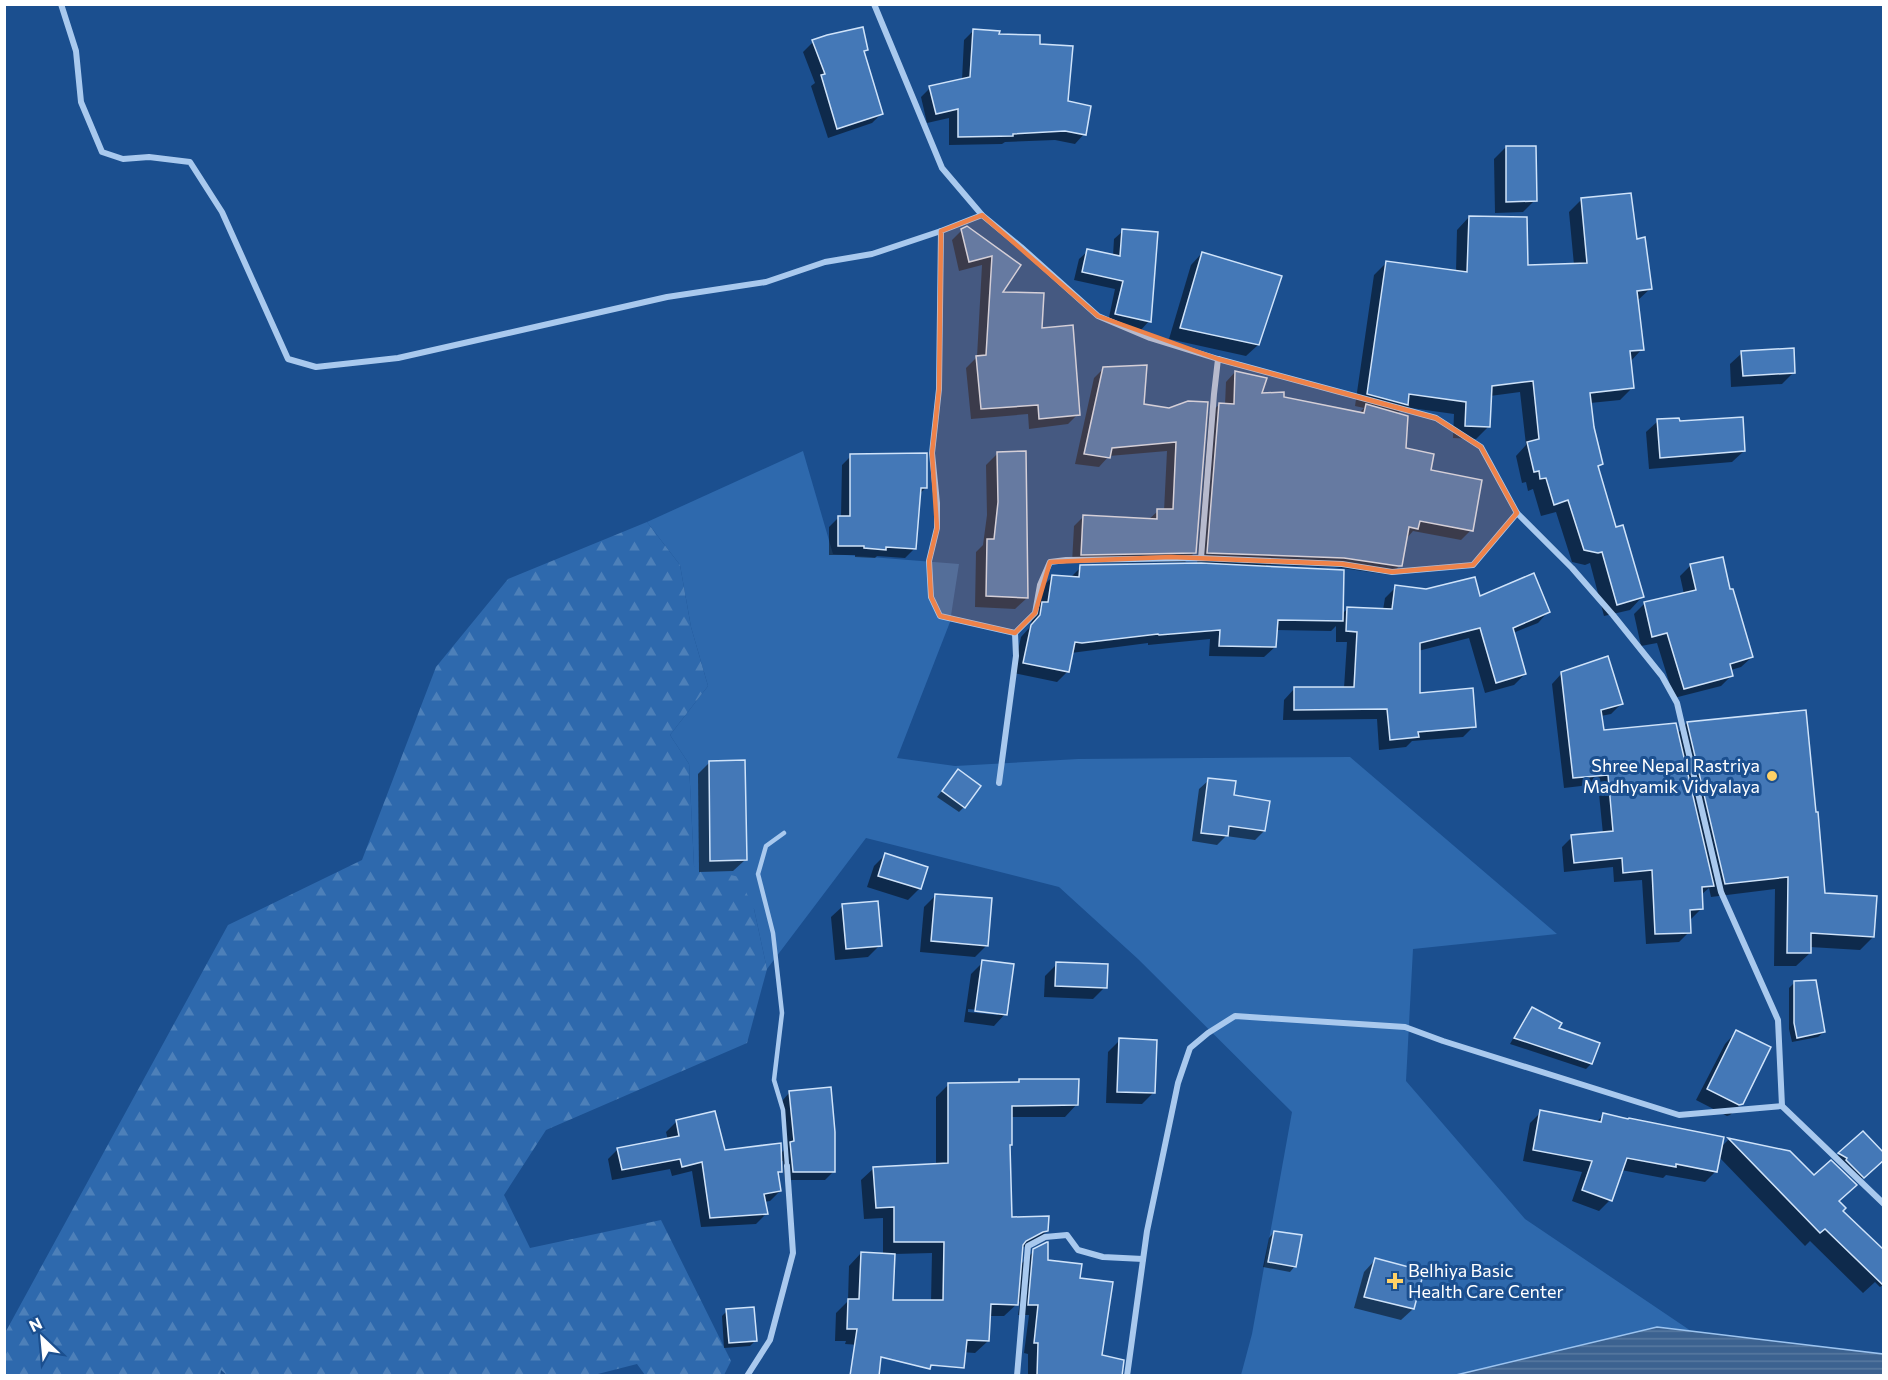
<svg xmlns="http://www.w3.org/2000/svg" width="1888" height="1380" viewBox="0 0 1888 1380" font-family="Commissioner,sans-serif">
<defs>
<pattern id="forest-firs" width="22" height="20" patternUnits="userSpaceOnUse" patternTransform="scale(1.5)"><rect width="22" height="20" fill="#2e69ad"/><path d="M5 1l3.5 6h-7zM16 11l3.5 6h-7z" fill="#4d80b9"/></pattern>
<pattern id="water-rules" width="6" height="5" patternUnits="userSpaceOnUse" patternTransform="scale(1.5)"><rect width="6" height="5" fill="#3c6290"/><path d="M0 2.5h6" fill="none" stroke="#597aa1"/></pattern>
</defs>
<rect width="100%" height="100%" fill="#1b4f8f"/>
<!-- grass -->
<path fill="#2e69ad" d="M803,451L833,554L959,564L950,622L897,758L955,766L1078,759L1350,757L1557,934L1413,949L1406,1081L1525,1219L1694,1333L1657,1327L1456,1375H1241L1252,1334L1292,1112L1138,959L1059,887L866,838L767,969L754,909L694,866L689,764L670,735L708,686L691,627L680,565L647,522Z"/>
<!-- forest -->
<path fill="url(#forest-firs)" d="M647,522L680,565L691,627L708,686L670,735L689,764L694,866L739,877L754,909L767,969L747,1043L546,1130L504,1195L530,1248L661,1220L731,1361L724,1375H645L637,1364L590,1376H228L221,1370L220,1376L5,1375V1333L228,925L362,860L436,667L508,579Z"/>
<!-- water -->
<path fill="url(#water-rules)" stroke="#9cc4f0" stroke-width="1.5" d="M1657,1327L1883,1354V1375H1456Z"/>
<!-- shadow -->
<g fill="#0007" fill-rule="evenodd">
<path d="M973,31L1038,45L1084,134L1075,144L1055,140L1005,142L1002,144L949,145V118L927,123L921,97L930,88L962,80L964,40Z"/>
<path d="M813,42L866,50L863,53L882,113L872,123L828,138L811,86L815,83L803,52Z"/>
<path d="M1506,147L1535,200L1523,212L1495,213L1494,159Z"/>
<path d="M1581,200L1636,240L1651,288L1637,301L1642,349L1630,362L1632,388L1620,400L1590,403L1593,427L1601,464L1597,468L1615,529L1642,597L1630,610L1604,616L1590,563L1585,565L1572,562L1556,512L1541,516L1533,489L1528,491L1526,482L1522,483L1516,456L1526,445L1520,392L1490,396L1489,426L1476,439L1453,438L1454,414L1404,407L1397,414L1405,449L1429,471L1471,530L1461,540L1413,531L1407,538L1400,565L1391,575L1334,567L1266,565V568L1342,614L1347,609L1383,610L1385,598L1396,587L1479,598L1548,612L1538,623L1513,633L1525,674L1514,685L1485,693L1469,638L1418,651L1419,694L1474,726L1463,737L1412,741L1406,747L1379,750L1377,719L1283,720L1284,700L1294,689L1344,688L1347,642H1336V626L1331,631L1276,630L1275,647L1264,657L1209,656L1210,639L1148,645V643L1071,653L1068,671L1057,682L1013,673L1021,637L1030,627L1042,587L1052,577L1070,578L1081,567L1197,565L1209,414L1219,405H1225L1226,382L1235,372L1260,394L1358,414L1364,408L1355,406L1374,275L1387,262L1456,272L1457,230L1469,217L1527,267L1574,265L1569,212Z"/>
<path d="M962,230L1019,265L1000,293L1041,329L1078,414L1068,424L1029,429L1028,414L971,419L966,368L977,357L982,265L959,271L952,240Z"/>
<path d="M1123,231L1149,321L1141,330L1108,322L1115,289L1074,280L1079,259L1088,251L1113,256L1114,239Z"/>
<path d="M1202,253L1258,345L1246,356L1169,339L1191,265Z"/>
<path d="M1742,353L1794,372L1782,384L1731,387L1730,364Z"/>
<path d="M1104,368L1143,405L1169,410L1188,403L1195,552L1185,562L1072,563L1074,526L1084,516L1148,520L1158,511H1164L1167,451L1109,456L1099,467L1075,464L1094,378Z"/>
<path d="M1658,421L1678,422L1744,451L1732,462L1649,469L1646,432Z"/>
<path d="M998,453L1027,598L1015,609L975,607L976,552L983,545L987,515L986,465Z"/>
<path d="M851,456L926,488L919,494L915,548L905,558L877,556L875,558L855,557V555H829V527L839,517H841L842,465Z"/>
<path d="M1691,565L1729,591L1752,657L1741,667L1731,670L1732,675L1721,686L1674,698L1657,643L1641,646L1634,614L1645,603L1684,594L1680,576Z"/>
<path d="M1562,673L1621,704L1611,714L1601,716L1603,731L1677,734L1687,723L1823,894L1873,937L1860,950L1810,947V953L1796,966H1774L1775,889L1711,897L1709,888L1701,895V909L1691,919H1689V932L1679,942L1646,944L1642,880L1614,882L1613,867L1564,872L1562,847L1572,837L1603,834L1598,784L1564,788L1552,684Z"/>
<path d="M710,762L745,860L733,871L699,872L698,774Z"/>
<path d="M953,777L964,807L959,812L937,797Z"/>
<path d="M1209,780L1232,797L1264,831L1255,840L1226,836L1217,845L1192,841L1199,789Z"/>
<path d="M885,855L926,868L919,889L908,900L867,887L874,866Z"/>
<path d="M936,895L987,945L975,957L920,952L924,907Z"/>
<path d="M843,906L880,945L868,957L835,960L831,917Z"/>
<path d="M983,962L1005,1014L994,1026L964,1022L971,974ZM968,1009L998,1012V1015L968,1012Z"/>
<path d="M1057,964L1105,987L1093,999L1044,997L1045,976Z"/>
<path d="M1795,982L1824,1032L1818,1037L1792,1042L1789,1029V988Z"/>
<path d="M1533,1009L1557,1029L1591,1064L1586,1069L1510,1044L1527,1014Z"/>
<path d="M1736,1032L1742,1103L1730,1115L1727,1116L1696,1100L1725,1044Z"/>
<path d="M1120,1040L1153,1093L1142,1104L1106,1103L1108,1052Z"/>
<path d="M1019,1081L1077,1104L1065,1117H1010L1008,1147L1010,1218L1047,1231L1034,1243L1021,1248L1020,1265L1034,1251L1046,1262L1078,1280L1100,1356L1113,1376H1028V1354L1024,1353L1029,1315H1018L1020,1301L1004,1316H989L988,1341L975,1353L845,1344L846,1341H835L836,1313L848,1301L849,1266L861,1253L883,1254V1218L864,1219L861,1180L874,1168L936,1165V1097L949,1084H1016ZM932,1253L931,1302L892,1301L894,1254Z"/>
<path d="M790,1092L833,1172L825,1180H785L783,1161H780L781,1171L777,1174L780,1191L770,1201L764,1202L766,1214L756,1224L701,1227L692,1171L672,1176L670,1169L612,1180L608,1159L618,1149L668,1140L666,1132L676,1122L714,1113L724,1151L780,1154L786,1148L782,1101Z"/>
<path d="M1541,1112L1596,1122L1604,1115L1721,1147L1728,1140L1789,1152L1838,1201L1841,1211L1884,1284L1880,1287L1875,1282L1863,1293L1810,1241L1805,1246L1719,1157L1716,1171L1705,1182L1666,1175L1663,1178L1621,1170L1610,1200L1599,1211L1572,1201L1582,1172L1523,1161L1530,1123Z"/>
<path d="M1863,1133L1884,1158L1858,1182L1834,1159Z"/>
<path d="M1274,1232L1295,1266L1290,1272L1263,1267L1269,1238Z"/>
<path d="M1375,1260L1413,1309L1401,1320L1354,1308L1364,1272Z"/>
<path d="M727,1311L756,1340L750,1346L724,1348L722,1316Z"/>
</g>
<!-- building -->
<g fill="#4478b7" stroke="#cfe3fa" stroke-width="1.5">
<path d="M863,27L868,50L864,51L883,114L837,129L821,75L825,74L812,40L827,35Z"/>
<path d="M973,29L1000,31L999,34L1040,35V44L1073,46L1068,101L1091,106L1086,135L1065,131L1013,134V136L958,137V109L936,114L929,86L970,77Z"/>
<path d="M1506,146H1536L1537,201L1506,202Z"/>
<path d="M1631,193L1637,239L1645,237L1652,289L1637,291L1644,350L1630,351L1634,388L1590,393L1594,427L1603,464L1598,466L1616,527L1623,525L1644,597L1617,605L1602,552L1598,553L1584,550L1568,500L1554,505L1546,478L1540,479L1539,471L1534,472L1527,442L1539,439L1533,381L1492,386L1490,427L1465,426L1466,402L1409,394L1408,405L1367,394L1386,261L1467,272L1469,216L1527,217L1528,265L1587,263L1581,198Z"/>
<path d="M967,226L1021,265L1003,292L1044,293L1042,328L1073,325L1080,415L1039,419L1038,405L981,409L976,356L986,355L992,256L969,262L961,229Z"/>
<path d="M1122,229L1158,232L1151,322L1115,314L1123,281L1082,272L1087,249L1120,256Z"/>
<path d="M1202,252L1282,276L1259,345L1180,328Z"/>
<path d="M1794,348L1795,373L1743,376L1741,351Z"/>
<path d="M1147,365L1144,404L1169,408L1188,401L1208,402L1196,553L1081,555L1083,515L1157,519V509H1173L1176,442L1112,448L1110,458L1084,454L1103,367Z"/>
<path d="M1235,371L1267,378L1262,393L1284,392V397L1364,413L1366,404L1408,416L1406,448L1434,454L1431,470L1482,480L1473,531L1420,521L1418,529L1409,527L1402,566H1398L1344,558L1207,553L1219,403L1234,404Z"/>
<path d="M1743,417L1745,451L1660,458L1657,419L1679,418L1680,421Z"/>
<path d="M1026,451L1028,598L986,596L987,539H994L998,502L997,452Z"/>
<path d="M927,453V488H921L916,549L886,547V550L864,548V546H838V516H850V454Z"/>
<path d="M1723,557L1730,589H1733L1753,657L1730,664L1733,676L1684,689L1667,633L1652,637L1644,602L1696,590L1690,564Z"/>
<path d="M1201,563L1344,570L1343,621L1278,620L1276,647L1219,646L1220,630L1159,635L1158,634L1082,643L1075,642L1069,672L1023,663L1031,625L1040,615L1042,602H1048L1052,575L1079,577L1080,565Z"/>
<path d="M1534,573L1550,612L1513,628L1526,674L1496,683L1480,628L1420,643V693L1473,688L1476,727L1418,732L1419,737L1390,740L1387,709L1294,710V687H1354L1357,632L1346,631L1347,607L1392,609L1395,585L1426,589L1475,577L1480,596Z"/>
<path d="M1608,656L1623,704L1601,710L1604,730L1676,723L1714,886L1702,887L1703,909L1690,910L1691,933L1655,934L1652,870L1623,873L1622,858L1574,863L1571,835L1613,831L1608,775L1573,778L1561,672Z"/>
<path d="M1806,710L1816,812H1818L1825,893L1877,896L1874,937L1811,933V953H1787L1788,877L1725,884L1687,722Z"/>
<path d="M745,760L747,860L710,861L709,761Z"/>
<path d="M958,769L981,786L965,808L942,791Z"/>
<path d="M1208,778L1236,781L1234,795L1270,801L1265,831L1229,826L1228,836L1201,833Z"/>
<path d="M885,853L928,867L921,889L878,876Z"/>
<path d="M935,894L992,898L988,946L931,941Z"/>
<path d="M878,901L882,946L846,949L842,904Z"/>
<path d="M982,960L1014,964L1007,1015L975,1011Z"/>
<path d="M1056,962L1108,964L1107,988L1055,986Z"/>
<path d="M1816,980L1825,1032L1797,1038L1794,1023V981Z"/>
<path d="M1532,1007L1562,1023L1559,1028L1600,1043L1592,1064L1514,1038Z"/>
<path d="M1736,1030L1771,1047L1743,1104L1739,1105L1707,1089Z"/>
<path d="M1119,1038L1157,1040L1155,1093L1117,1092Z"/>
<path d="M1019,1079H1079L1078,1105L1012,1106V1145H1010L1012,1217L1049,1216L1048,1231L1043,1232L1026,1241L1023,1245L1018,1305L991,1304L989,1341L967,1340L964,1368L931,1365L930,1369L881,1357L879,1376H850L857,1329H847L848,1299H859L861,1252L895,1254L893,1300H943L944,1242H894V1207L876,1208L873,1167L948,1163V1083L1019,1082Z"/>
<path d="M831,1087L835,1132V1172H793L790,1142L794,1141L789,1091Z"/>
<path d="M1540,1110L1601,1122L1603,1113L1628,1119L1629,1118L1724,1137L1717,1172L1676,1164V1167L1627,1158L1612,1201L1582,1190L1592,1161L1533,1150Z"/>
<path d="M715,1111L725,1150L781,1143L782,1172H778L781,1191L764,1194L768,1214L710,1218L702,1162L682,1167L680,1159L622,1170L617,1148L679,1136L676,1120Z"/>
<path d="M1863,1131L1884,1153V1160L1864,1178L1846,1160L1847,1158L1838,1153Z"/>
<path d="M1728,1138L1790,1151L1814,1175L1831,1160L1857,1185L1839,1201L1846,1208L1843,1211L1884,1250V1286L1825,1229L1820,1233Z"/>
<path d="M1274,1231L1302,1235L1296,1267L1268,1262Z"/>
<path d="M1047,1242H1048V1260L1082,1264L1080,1278L1113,1282L1102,1355L1124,1360L1122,1376H1037L1038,1343H1034L1038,1305H1028L1033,1249Z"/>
<path d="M1375,1258L1424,1271L1414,1309L1364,1297Z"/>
<path d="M754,1307L757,1341L729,1343L726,1309Z"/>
</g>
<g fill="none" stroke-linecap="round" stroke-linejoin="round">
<!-- service -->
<path stroke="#a9c9ee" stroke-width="4.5" d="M784,833L766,846L758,874L773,933L782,1013L774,1080L783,1110L787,1166"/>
<!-- minor -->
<g stroke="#a9c9ee" stroke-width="6">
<path d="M61,4L76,51L81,102L102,152L123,159L149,157L190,162L222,212L288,359L316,367L398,358L667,297L766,282L825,262L872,254L941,231L982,215"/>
<path d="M874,4L942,168L982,215L1021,247L1098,316L1150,338L1218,359L1436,418L1481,447L1517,513L1572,568L1613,615L1662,676L1677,703L1721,892L1778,1020L1782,1106L1884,1204"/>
<path d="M941,231L939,389L932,453L937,503V528L929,561L931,597L940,616L1015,633L1035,613L1040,585L1050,562L1066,560L1201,558L1342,564L1392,572L1473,565L1517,513"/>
<path d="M1201,558L1214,394L1218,359"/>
<path d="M999,783L1016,656L1015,633"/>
<path d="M747,1376L770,1340L793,1253L787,1166"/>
<path d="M1017,1376L1028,1246L1045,1237L1067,1235L1078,1250L1103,1257L1143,1259"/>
<path d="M1127,1376L1147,1231L1178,1083L1190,1048L1208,1033L1235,1016L1405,1027L1443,1041L1679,1115L1782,1106"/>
</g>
</g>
<!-- marked area -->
<path fill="#ee8249" fill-opacity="0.2" stroke="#ee8249" stroke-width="4.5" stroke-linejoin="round" d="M982,215L1098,316L1218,359L1436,418L1481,447L1517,513L1473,565L1392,572L1342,564L1171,557L1050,562L1035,613L1015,633L940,616L931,597L929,561L937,528L932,453L939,389L941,231Z"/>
<!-- markers -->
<g fill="#ffd166" stroke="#1b4f8f" stroke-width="2">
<circle cx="1772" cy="776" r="6"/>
<path d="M1392 1272h6v6h6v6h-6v6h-6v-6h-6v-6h6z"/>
</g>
<g text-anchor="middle" stroke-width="6" stroke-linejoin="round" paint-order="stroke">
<!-- poi labels -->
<g font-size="18" fill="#fff" stroke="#1b4f8f" text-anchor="end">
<text x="1760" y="772">Shree Nepal Rastriya<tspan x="1760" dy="21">Madhyamik Vidyalaya</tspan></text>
<text x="1408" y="1277" text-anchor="start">Belhiya Basic<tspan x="1408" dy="21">Health Care Center</tspan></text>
</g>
</g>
<!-- border -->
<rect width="1888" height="1380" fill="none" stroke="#ffffff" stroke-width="12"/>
<!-- north arrow -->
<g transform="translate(42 1338) rotate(334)" stroke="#1b4f8f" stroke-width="4.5" paint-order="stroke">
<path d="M0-4.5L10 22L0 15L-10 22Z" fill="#ffffff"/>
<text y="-9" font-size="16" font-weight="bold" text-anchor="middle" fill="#ffffff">N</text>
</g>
</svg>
